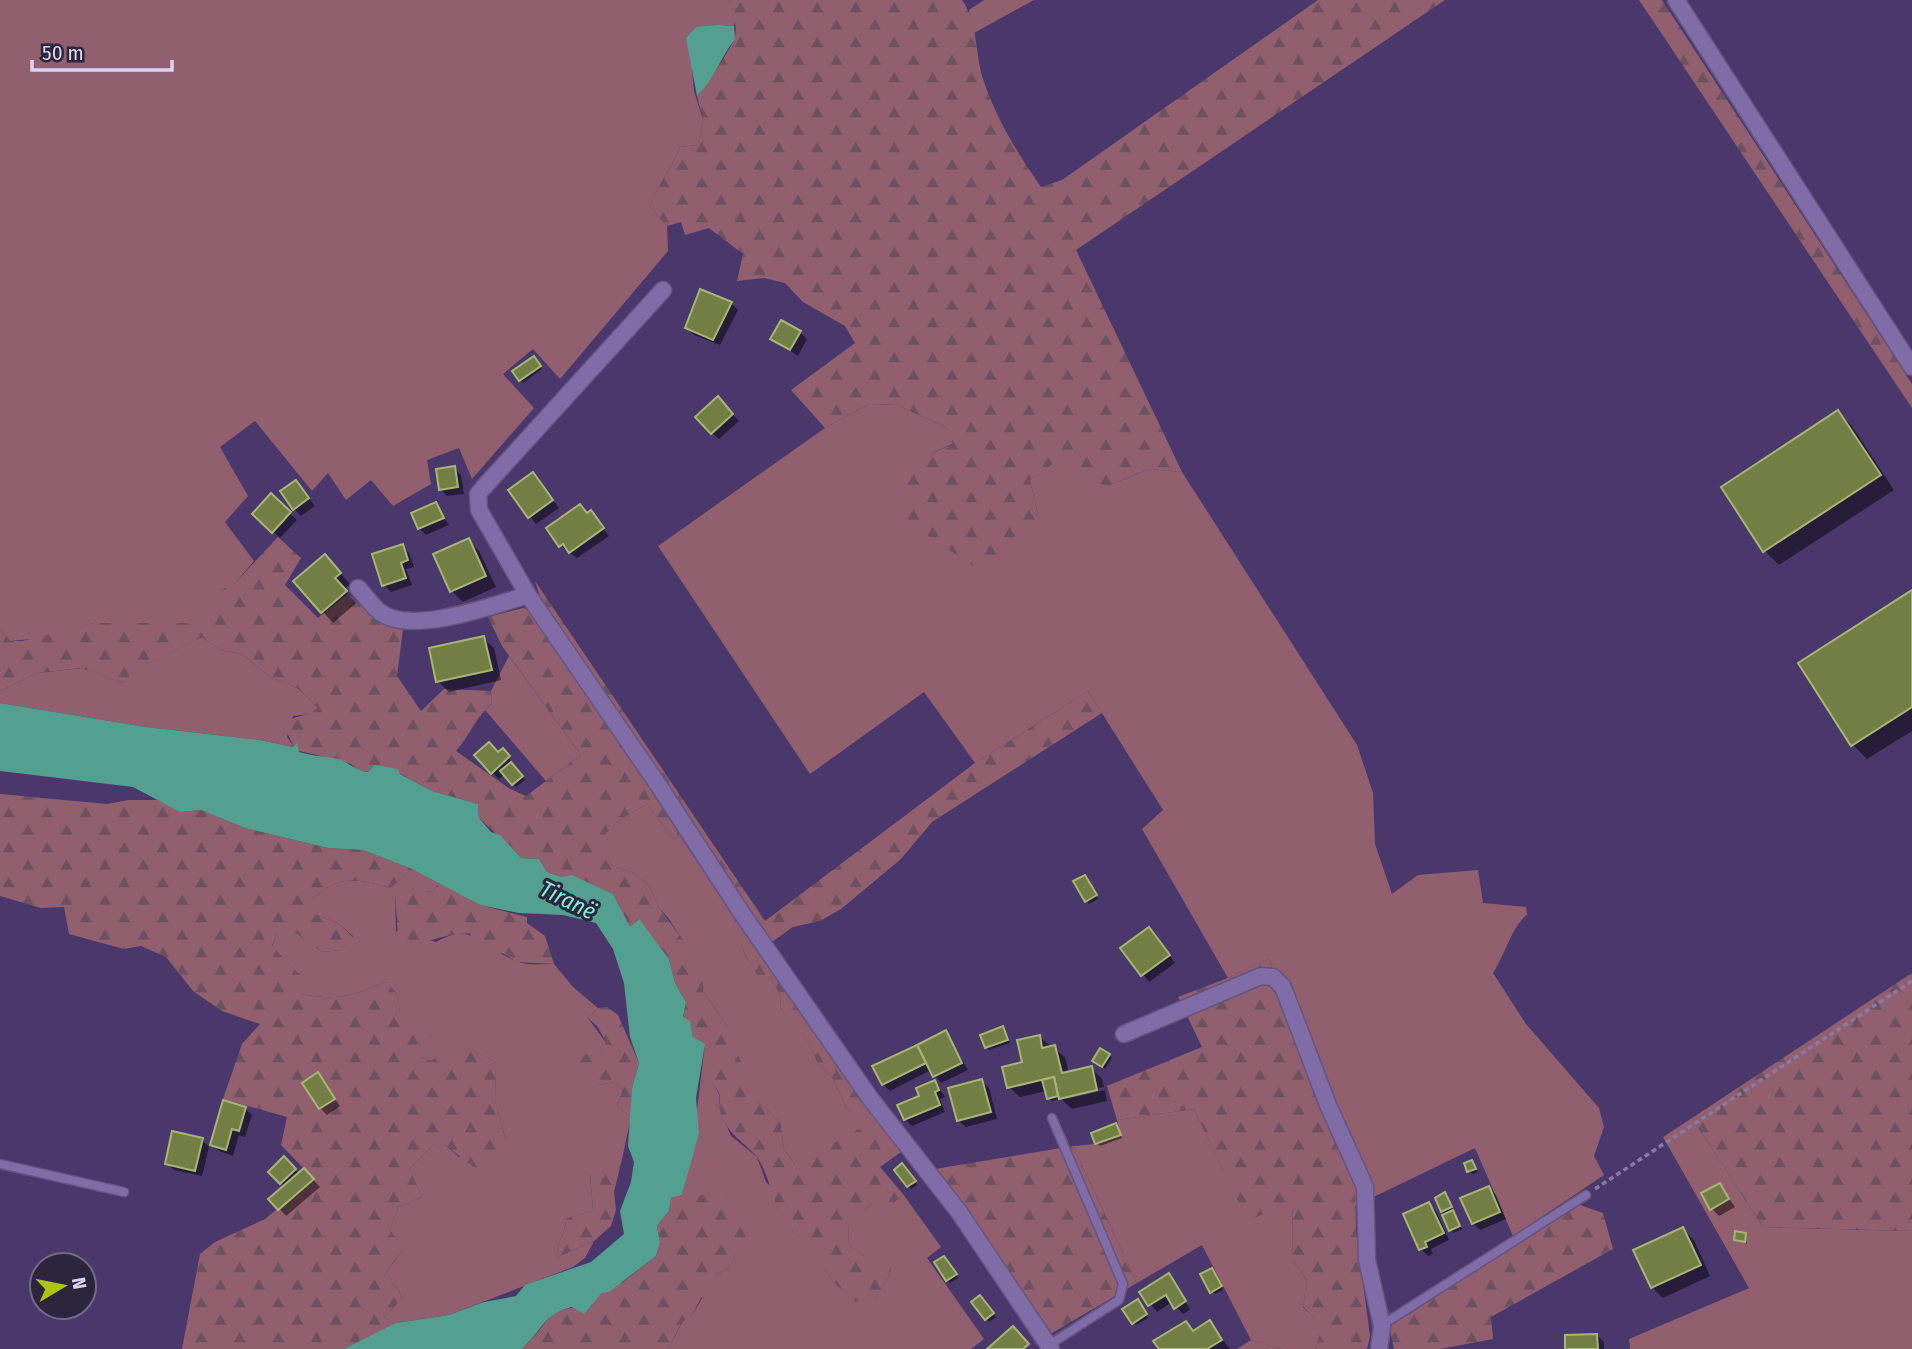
<svg xmlns="http://www.w3.org/2000/svg" width="1912" height="1349" viewBox="0 0 1912 1349" font-family="'Fira Sans Condensed',sans-serif">
<defs>
<pattern id="forest-firs" width="22" height="20" patternUnits="userSpaceOnUse" patternTransform="scale(1.75)"><rect width="22" height="20" fill="#925f6f"/><path d="M5 1l3.5 6h-7zM16 11l3.5 6h-7z" fill="#6e515e"/></pattern>
</defs>
<rect width="100%" height="100%" fill="#4a386d"/>
<!-- grass -->
<g fill="#925f6f">
<path d="M0,0H730L736,16L734,26L719,25L692,69L694,91L703,120L698,145L680,147C672,169 657,185 650,207L667,226L668,251L560,379L533,349L503,374L534,408L472,479L459,448L427,460L431,484L393,506L371,480L346,500L328,473L312,491L255,421L220,447L248,496L225,522L254,561L236,582L223,590L210,623H93L41,638L10,641L0,629Z"/>
<path d="M984,0H1034L972,34L969,10Z"/>
<path d="M869,404L897,405L946,427L954,443L930,454L904,519L945,545L1038,515L1030,480L1053,463L1107,486L1149,469L1182,472L1357,745L1373,793L1375,844L1392,894L1418,875L1478,870L1483,903L1526,907L1527,915C1513,924 1504,957 1493,973L1526,1024L1599,1108L1604,1127L1594,1156L1604,1175L1513,1236L1475,1148L1355,1206V1185L1279,993L1269,958L1228,978L1142,829L1163,810L1088,691L975,763L924,692L810,774L658,546L825,428Z"/>
<path d="M202,637L221,650L242,654L272,678L299,689L318,708L311,714L293,716L287,737L294,747L260,740L146,727L0,703V691L37,673L82,668L123,683L132,671Z"/>
<path d="M509,656L581,755L546,781L485,710L492,703L491,691Z"/>
<path d="M647,804L672,837L677,839L678,833L736,919L732,918L745,955L757,974L771,978L780,995L781,1008L792,1025L809,1042L817,1061L833,1079L846,1107L865,1126L796,1166L784,1149L780,1122L756,1100L746,1080L726,1024L703,991L691,953L669,919L659,908L650,887L634,873L612,866L601,838L619,820Z"/>
<path d="M412,869L439,883L433,891L395,896L396,931L436,942C474,920 483,948 516,961C527,966 542,964 554,964L573,987L598,1008L588,1018L606,1043L589,1081L601,1085L613,1082L623,1090L617,1106L631,1117L622,1159L590,1173L593,1210L566,1219C566,1234 556,1243 557,1257L594,1241L585,1258L573,1267L449,1315L396,1323L383,1331V1319L402,1298L398,1288L384,1276C392,1262 403,1254 407,1238H396L390,1231L398,1207L422,1197L409,1169L434,1144H444L459,1157L506,1141L495,1100L496,1063C472,1047 456,1047 431,1061L419,1057L413,1046L432,1036L400,1015L398,995L386,982C351,996 338,1001 301,994V976L272,947L277,934H298L322,952L341,950L354,937L338,923L313,914V898C343,874 356,879 390,888Z"/>
<path d="M705,1044L710,1060V1076L719,1094L720,1110L731,1136L757,1157L766,1182L774,1190L777,1208L791,1221L793,1232L806,1239L834,1283L874,1300L890,1274L849,1245L848,1226L871,1204H892L903,1194L941,1247L927,1258L984,1339L971,1349H668L683,1321L692,1316L714,1277L729,1268L746,1234L726,1195H682L691,1160Z"/>
<path d="M1194,1109L1248,1221L1292,1197L1293,1261L1307,1280L1303,1307L1322,1326L1316,1349H1282L1251,1340L1202,1245L1137,1283L1073,1146L1095,1144L1120,1134L1117,1120Z"/>
<path d="M1692,1118L1763,1227L1912,1231V1349H1630L1629,1339L1749,1288L1663,1137Z"/>
</g>
<!-- forest -->
<g fill="url(#forest-firs)">
<path d="M730,0H962C978,21 975,57 984,82C997,120 1018,154 1041,187L1062,180L1318,0H1445L1076,250L1182,472L1149,469L1107,486L1052,464L1030,480L1038,515L1020,550L987,575L904,520L902,476L930,454L953,444L946,427L897,405L869,404L825,428L791,390L855,343L845,326L803,302L785,283L764,278L737,281L743,254L709,228L685,235L681,222L667,226L650,207C657,185 672,169 680,147L698,145L703,120L697,96C703,91 734,44 735,37C737,25 734,12 730,0Z"/>
<path d="M1639,0H1662L1912,384V408Z"/>
<path d="M278,537L301,558L285,585L318,618L348,594L374,617L403,629L397,676L421,711L444,689L491,691L492,703C476,717 470,735 456,751L510,789L526,796L581,755L502,646L488,617L523,608L533,610L653,787L678,833L677,839L672,837L647,804L619,820L602,838L612,866L634,873L650,887L659,908L705,969L703,991L726,1024L756,1100L780,1122L784,1149L795,1165L864,1126L846,1107L833,1079L817,1061L809,1042L792,1026L781,1008L780,995L771,978L757,975L745,955L731,917L736,919L901,1152L880,1167L903,1194L892,1204H871L848,1227L849,1245L863,1255L893,1259L890,1274L874,1300L855,1302L834,1283L806,1240L793,1232C790,1217 780,1216 776,1205C772,1193 765,1166 756,1156C741,1139 731,1137 721,1115C718,1107 721,1100 719,1093C717,1088 713,1084 711,1079C704,1059 715,1051 693,1037L690,1022L683,1018L686,1002L675,983L669,959L638,919L630,928L613,894L572,876L561,877L547,872L539,859L521,858L479,818L478,804L432,791L399,773L359,771L351,764L335,759L299,751L296,744L294,747L283,724C294,715 308,717 318,708L299,689L272,678L242,654L221,650L202,637L133,671L123,683L81,668L37,673L0,691V629L10,641H22L93,623H209L222,590L236,582Z"/>
<path d="M535,581L765,921L975,763L1088,691L1102,713L932,822L901,859L841,909L820,921L793,927L769,944L542,603Z"/>
<path d="M0,794L107,804L129,800H160L180,812L201,810L245,828L328,848L363,850L412,869L390,888C356,879 343,874 313,898V914L338,923L354,938L341,950L322,952L297,934H277L272,946L301,976V994C338,1001 351,996 386,982L398,995L400,1015L417,1017L432,1036L414,1046L419,1057L431,1061C456,1046 472,1047 496,1063L495,1100L506,1141L481,1173L444,1144H434L409,1169L422,1197L398,1207L390,1231L396,1238H408C403,1253 392,1262 384,1276L398,1288L402,1298L383,1319V1331L344,1349H182L200,1254L215,1242L265,1219L314,1179L281,1145L287,1117L223,1099L242,1044L260,1024L222,1011L193,991L166,957L141,946L124,949L69,934L64,907L41,908L0,896Z"/>
<path d="M439,883L480,905L527,917V923L545,936L554,964L517,962L502,953L484,958L471,942V934C453,931 419,945 399,949L395,895L433,891Z"/>
<path d="M1269,958L1279,993L1355,1185L1356,1230L1370,1336L1367,1349H1316L1321,1326L1303,1306L1307,1280L1293,1261L1292,1198L1248,1222L1194,1109L1117,1120L1107,1086L1202,1047L1178,997L1228,978Z"/>
<path d="M1912,973V1231L1763,1227L1692,1118Z"/>
<path d="M607,1007L618,1015L639,1063L632,1088L631,1117L617,1106L623,1090L613,1082L601,1085L574,1079L581,1055L602,1052L606,1043L598,1027L588,1018L598,1008Z"/>
<path d="M1073,1146L1137,1283L1052,1333L935,1169Z"/>
<path d="M622,1159L614,1192L616,1210L611,1226L594,1241L557,1257C556,1243 566,1234 566,1219L593,1210L590,1172Z"/>
<path d="M682,1195H726L747,1233L729,1268L714,1277V1294L701,1298L692,1316L682,1322L668,1349H521C553,1323 540,1308 591,1306L602,1293L623,1282L656,1256L660,1242L657,1226L669,1211L671,1198Z"/>
<path d="M1580,1205L1603,1213L1613,1249L1491,1317L1493,1339L1440,1349H1394L1389,1326Z"/>
<path d="M1251,1340L1282,1349H1237Z"/>
</g>
<!-- water -->
<g fill="#53a090">
<path d="M719,25L734,26L735,39C720,58 714,80 697,96L686,38L696,27Z"/>
<path d="M0,703L146,727L260,740L293,747L297,743L299,752C312,756 325,756 338,759C350,763 356,771 368,772L375,765L398,769L400,774L432,791L478,804L479,818L491,832L500,835L521,858L539,859L547,872L561,877L572,875L613,894L630,927L639,919L669,959L675,983L686,1002L683,1017L690,1021L693,1037L705,1044L696,1098L699,1133L682,1195L671,1198L669,1211L657,1226L660,1242L656,1256L609,1292L602,1293L584,1314L572,1307C541,1315 543,1331 521,1349H344L396,1323L449,1315L484,1302L516,1296L525,1285L591,1262L624,1234L620,1211L631,1182L634,1162L628,1146L632,1088L639,1063L630,1037L624,983L613,949L596,923L563,915L519,913L480,905L412,869L363,850L328,848L245,828L201,810L180,812L133,787L0,771Z"/>
</g>
<!-- shadow -->
<g fill="#0007">
<path d="M731,303L738,310L720,345L694,335L687,328Z"/>
<path d="M800,332L807,339L798,356L772,339Z"/>
<path d="M536,361L542,369L523,383L515,372Z"/>
<path d="M725,406L739,421L719,439L712,433Z"/>
<path d="M1838,412L1852,426L1894,490L1779,565L1765,551Z"/>
<path d="M454,468L461,475L464,494L447,496L440,489Z"/>
<path d="M533,474L559,508L536,524L510,490Z"/>
<path d="M296,482L315,506L301,516L294,509Z"/>
<path d="M271,496L297,520L280,538L254,514Z"/>
<path d="M436,504L449,525L426,535L419,528Z"/>
<path d="M591,513L609,536L577,558L561,546L549,529Z"/>
<path d="M469,540L479,551L496,587L463,602L452,591Z"/>
<path d="M402,546L409,553L414,567L406,569L412,585L391,592L384,585Z"/>
<path d="M335,567L350,584L344,589L356,603L333,623L296,581Z"/>
<path d="M1912,592V731L1867,759L1853,745Z"/>
<path d="M483,638L494,648L501,680L449,692L438,681Z"/>
<path d="M503,750L525,780L516,787L505,774L499,779L492,772Z"/>
<path d="M1087,880L1098,899L1089,904L1087,901Z"/>
<path d="M1156,936L1175,963L1149,982L1123,949Z"/>
<path d="M1003,1028L1010,1043L989,1050L986,1047Z"/>
<path d="M945,1032L968,1070L941,1083L931,1070L890,1091L883,1084L874,1067Z"/>
<path d="M1039,1037L1065,1057L1069,1073L1091,1068L1102,1079L1104,1087L1066,1096V1099L1105,1090L1107,1101L1072,1109L1061,1099L1051,1101L1047,1091L1020,1097L1009,1087Z"/>
<path d="M1109,1055L1112,1058L1105,1069L1097,1063Z"/>
<path d="M318,1075L340,1106L327,1115L320,1108Z"/>
<path d="M982,1081L989,1088L997,1119L966,1127L959,1121L950,1089Z"/>
<path d="M935,1082L945,1097L940,1099L945,1112L912,1126L905,1119Z"/>
<path d="M245,1109L252,1115L245,1137L239,1135L233,1156L219,1151L212,1144Z"/>
<path d="M1116,1125L1122,1138L1100,1146L1097,1143Z"/>
<path d="M202,1140L209,1147L202,1176L174,1170L167,1163Z"/>
<path d="M284,1159L299,1174L304,1170L320,1187L286,1216L271,1199L285,1187L270,1172Z"/>
<path d="M1472,1162L1478,1172L1472,1174L1469,1171Z"/>
<path d="M905,1168L917,1185L911,1189L896,1170Z"/>
<path d="M1720,1185L1735,1207L1719,1216L1712,1209Z"/>
<path d="M1489,1188L1496,1195L1506,1219L1480,1230L1473,1223Z"/>
<path d="M1445,1194L1462,1229L1453,1233L1437,1198Z"/>
<path d="M1429,1204L1436,1211L1449,1240L1431,1249L1433,1254L1428,1256L1421,1249Z"/>
<path d="M1683,1229L1694,1240L1710,1276L1663,1298L1652,1287Z"/>
<path d="M1745,1235L1747,1244L1736,1239Z"/>
<path d="M947,1261L958,1278L950,1283L947,1280Z"/>
<path d="M1215,1273L1223,1290L1215,1294L1212,1291Z"/>
<path d="M1169,1275L1190,1309L1192,1308L1183,1314L1172,1302L1157,1312L1142,1293Z"/>
<path d="M983,1300L996,1317L989,1322L974,1302Z"/>
<path d="M1140,1304L1148,1318L1136,1325L1133,1323Z"/>
<path d="M1185,1323L1195,1332L1210,1323L1230,1349H1161Z"/>
<path d="M1597,1335L1604,1342V1349H1567Z"/>
</g>
<!-- building -->
<g fill="#737e45" stroke="#a7b574" stroke-width="2">
<path d="M700,289L732,302L713,340L685,328Z"/>
<path d="M781,320L801,331L790,350L770,339Z"/>
<path d="M534,356L541,366L519,381L512,371Z"/>
<path d="M718,396L733,414L711,434L695,417Z"/>
<path d="M1838,410L1881,475L1763,552L1721,487Z"/>
<path d="M455,466L458,487L439,490L436,469Z"/>
<path d="M533,472L553,500L528,518L508,490Z"/>
<path d="M296,480L309,498L293,510L280,491Z"/>
<path d="M271,493L291,512L272,533L252,514Z"/>
<path d="M436,502L444,518L418,529L411,513Z"/>
<path d="M580,504L587,513L591,510L604,528L569,553L563,544L559,547L546,528Z"/>
<path d="M469,538L486,576L450,592L433,554Z"/>
<path d="M403,544L408,560L401,563L406,578L382,586L372,554Z"/>
<path d="M325,554L341,573L335,578L347,591L321,613L293,581Z"/>
<path d="M1912,590V707L1851,746L1798,663Z"/>
<path d="M484,636L492,670L436,682L429,648Z"/>
<path d="M489,742L498,752L503,748L510,756L491,774L474,755Z"/>
<path d="M511,762L523,776L512,785L500,771Z"/>
<path d="M1085,875L1097,895L1085,902L1073,881Z"/>
<path d="M1149,927L1170,955L1141,976L1120,948Z"/>
<path d="M1003,1026L1008,1040L985,1048L980,1035Z"/>
<path d="M946,1030L962,1063L933,1077L917,1045Z"/>
<path d="M1040,1035L1042,1048L1055,1045L1062,1073L1092,1066L1097,1090L1059,1099L1054,1077L1007,1088L1002,1067L1022,1062L1017,1040Z"/>
<path d="M917,1045L926,1063L882,1085L872,1066Z"/>
<path d="M1100,1048L1110,1054L1102,1067L1092,1061Z"/>
<path d="M318,1072L335,1099L319,1109L302,1083Z"/>
<path d="M1054,1077L1058,1096L1047,1099L1042,1080Z"/>
<path d="M982,1079L991,1112L957,1121L948,1088Z"/>
<path d="M935,1080L939,1090L935,1092L940,1105L904,1120L897,1105L919,1096L916,1088Z"/>
<path d="M223,1100L246,1107L239,1131L232,1129L226,1150L210,1145Z"/>
<path d="M1116,1123L1121,1135L1095,1144L1091,1133Z"/>
<path d="M172,1131L203,1138L195,1171L165,1164Z"/>
<path d="M284,1156L296,1169L280,1184L268,1172Z"/>
<path d="M1472,1160L1476,1169L1467,1172L1464,1163Z"/>
<path d="M902,1163L916,1181L907,1187L894,1170Z"/>
<path d="M304,1168L314,1179L278,1210L268,1199Z"/>
<path d="M1720,1183L1729,1199L1710,1210L1701,1193Z"/>
<path d="M1489,1186L1500,1212L1472,1224L1460,1198Z"/>
<path d="M1445,1192L1452,1207L1441,1212L1435,1198Z"/>
<path d="M1429,1202L1444,1233L1425,1242L1427,1247L1419,1250L1403,1214Z"/>
<path d="M1453,1210L1460,1226L1449,1231L1442,1215Z"/>
<path d="M1683,1227L1701,1265L1651,1288L1633,1250Z"/>
<path d="M1735,1231L1746,1233L1745,1242L1734,1240Z"/>
<path d="M944,1256L957,1274L946,1281L934,1262Z"/>
<path d="M1212,1268L1222,1286L1210,1293L1200,1274Z"/>
<path d="M1169,1273L1186,1301L1174,1309L1166,1295L1148,1306L1139,1292Z"/>
<path d="M980,1295L994,1313L985,1320L971,1302Z"/>
<path d="M1138,1299L1147,1314L1132,1324L1122,1309Z"/>
<path d="M1210,1320L1222,1340L1207,1349H1159L1153,1341L1186,1321L1193,1331Z"/>
<path d="M1013,1326L1029,1344L1023,1349H987Z"/>
<path d="M1597,1334L1598,1349H1565V1335Z"/>
</g>
<g fill="none" stroke-linecap="round" stroke-linejoin="round">
<!-- service casing -->
<g stroke="#655481" stroke-width="11">
<g id="service">
<path d="M0,1164L124,1192"/>
<path d="M1382,1325L1586,1195"/>
<path d="M1049,1345L1119,1300L1123,1284L1052,1118"/>
</g>
</g>
<!-- minor casing -->
<g stroke="#655481" stroke-width="19">
<g id="minor">
<path d="M1676,0L1912,367"/>
<path d="M663,290L483,488L478,494L479,510L528,595L659,786L743,915L870,1098L959,1212L1051,1349"/>
<path d="M358,588C365,595 372,606 380,612C410,636 494,605 528,595"/>
<path d="M1124,1034L1261,976L1273,977L1283,987L1328,1105L1365,1187L1367,1260L1382,1326L1379,1349"/>
</g>
</g>
<!-- path -->
<path stroke="#8879a6" stroke-width="3.5" stroke-dasharray="5 3.5" stroke-linecap="butt" d="M1595,1189L1912,981"/>
<!-- service -->
<use href="#service" stroke="#806da7" stroke-width="8"/>
<!-- minor -->
<use href="#minor" stroke="#806da7" stroke-width="16"/>
</g>
<g text-anchor="middle" stroke-width="6" stroke-linejoin="round" paint-order="stroke">
<!-- water labels -->
<g font-size="23" font-style="italic" fill="#7defd7" stroke="#2d253d">
<text transform="translate(568 900) rotate(26)" y="8">Tiranë</text>
</g>
</g>
<!-- north arrow -->
<g transform="translate(63 1286) rotate(80)"><circle r="33" fill="#2d253d" stroke="#736b86" stroke-width="2"/>
<path d="M0-5L12 26L0 18L-12 26Z" fill="#adc60d"/>
<text y="-10" font-size="19" font-weight="bold" text-anchor="middle" fill="#ddd4f4">N</text>
</g>
<!-- scale -->
<path d="M32 60v10h140v-10" fill="none" stroke="#ddd4f4" stroke-width="3.5"/>
<text x="42" y="60" font-size="21" fill="#ddd4f4" stroke="#2d253d" stroke-width="5" paint-order="stroke">50 m</text>
</svg>
